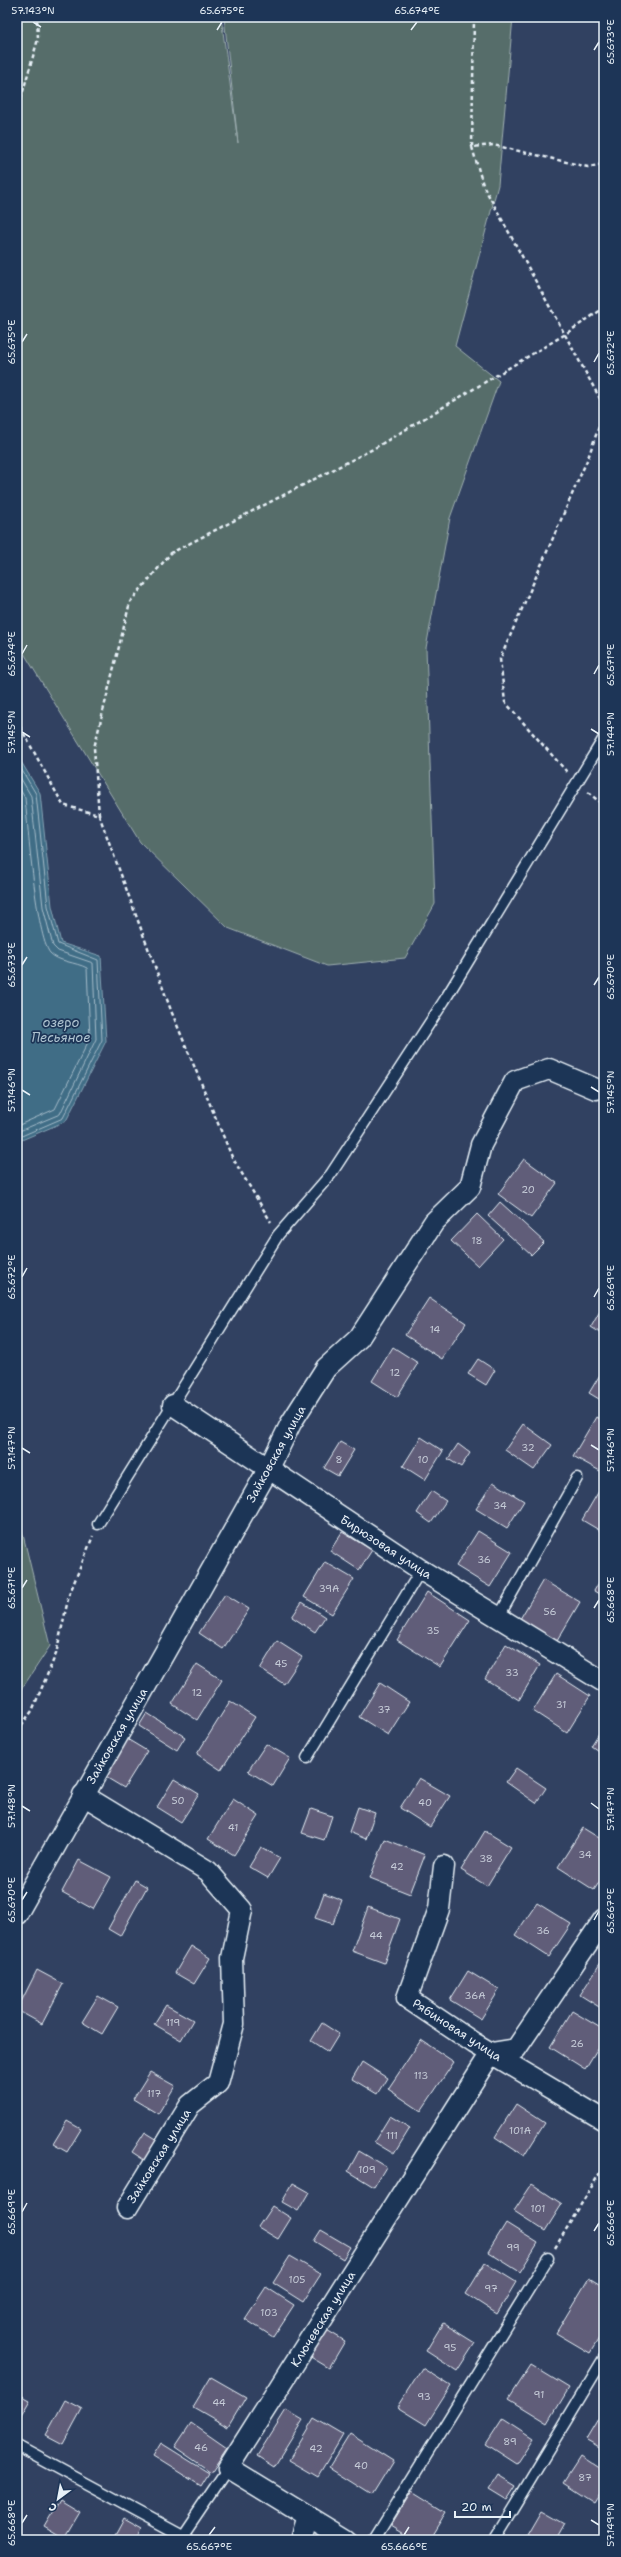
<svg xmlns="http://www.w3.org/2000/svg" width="621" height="2557" viewBox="0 0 621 2557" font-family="'Shantell Sans',sans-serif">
<rect width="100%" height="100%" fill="#314161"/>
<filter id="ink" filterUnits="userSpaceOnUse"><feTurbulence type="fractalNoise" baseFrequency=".025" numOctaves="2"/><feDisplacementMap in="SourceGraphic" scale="8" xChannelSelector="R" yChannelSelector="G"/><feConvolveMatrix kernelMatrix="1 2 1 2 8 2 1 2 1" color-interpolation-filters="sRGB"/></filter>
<g filter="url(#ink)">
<!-- green -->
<g fill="#566d6a" stroke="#9fafb1">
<path d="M17,17H221L238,143L224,17H513L498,185L455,346L499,381L450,518L426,648L435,904L405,958L327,966L228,928L140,842L17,642Z"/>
<path d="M17,1510L50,1646L17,1696Z"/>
</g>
<!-- water -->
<path fill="#416d86" stroke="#84a2b4" d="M17,755L40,793L52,906L61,943L101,956L106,1041L66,1121L17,1142Z"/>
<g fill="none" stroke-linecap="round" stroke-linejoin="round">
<!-- shore -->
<g stroke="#a5bcca" stroke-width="1">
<path d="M17,762L36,794L48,906L58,944L98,960L102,1040L63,1118L17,1138"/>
<path d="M17,772L31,796L43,907L53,946L58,951L93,963L96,1039L60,1114L17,1132"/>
<path d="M17,784L25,798C28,826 36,936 50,953C58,962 76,962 87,968L90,1038L55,1109L17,1126"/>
</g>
</g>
<!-- building -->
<g fill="#615d79" stroke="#e8f1f8">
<path d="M524,1159L557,1183L531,1218L498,1194Z"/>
<path d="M500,1202L544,1242L531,1255L488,1216Z"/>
<path d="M477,1214L503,1239L478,1266L451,1241Z"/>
<path d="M429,1298L466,1323L442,1359L405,1335Z"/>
<path d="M604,1304V1335L591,1327Z"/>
<path d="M393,1347L418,1363L397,1397L372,1381Z"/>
<path d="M478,1359L495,1370L486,1385L468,1374Z"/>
<path d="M604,1368V1402L589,1393Z"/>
<path d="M596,1417L604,1421V1465L600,1471L573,1456Z"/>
<path d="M523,1424L552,1445L534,1470L505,1450Z"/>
<path d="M421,1437L443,1451L425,1480L403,1466Z"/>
<path d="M340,1442L354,1450L338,1476L324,1468Z"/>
<path d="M458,1444L470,1453L461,1467L448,1459Z"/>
<path d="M493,1482L524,1501L507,1528L476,1509Z"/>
<path d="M431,1491L446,1501L431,1523L417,1513Z"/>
<path d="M599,1491L604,1494V1533L582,1520Z"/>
<path d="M478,1531L512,1552L490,1587L456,1566Z"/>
<path d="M342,1532L372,1550L359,1570L330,1551Z"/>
<path d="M325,1562L354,1579L332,1614L304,1597Z"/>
<path d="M604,1574V1597L594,1591Z"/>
<path d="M543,1580L580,1602L557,1641L520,1619Z"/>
<path d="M427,1592L470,1620L440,1667L397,1640Z"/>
<path d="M225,1594L249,1609L223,1649L199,1633Z"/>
<path d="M302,1602L325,1617L315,1632L292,1617Z"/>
<path d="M277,1641L302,1657L284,1684L260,1669Z"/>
<path d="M506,1644L540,1665L519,1700L485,1679Z"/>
<path d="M197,1664L222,1680L197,1720L172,1704Z"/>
<path d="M556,1674L590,1696L567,1733L533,1711Z"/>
<path d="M380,1683L409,1702L388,1735L359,1717Z"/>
<path d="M230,1701L255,1717L221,1770L197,1754Z"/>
<path d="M147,1713L185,1737L177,1750L139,1726Z"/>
<path d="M604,1725V1755L591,1746Z"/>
<path d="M127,1739L147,1751L124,1788L104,1776Z"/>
<path d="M266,1744L290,1758L273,1786L248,1771Z"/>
<path d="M516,1768L546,1788L536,1803L506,1782Z"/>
<path d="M419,1778L450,1796L430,1827L400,1808Z"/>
<path d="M174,1779L199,1794L181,1822L157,1807Z"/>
<path d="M233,1799L259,1816L234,1855L208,1839Z"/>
<path d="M358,1807L375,1813L366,1839L349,1832Z"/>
<path d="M311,1809L332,1816L324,1840L302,1833Z"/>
<path d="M583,1828L604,1841V1875L594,1890L558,1867Z"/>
<path d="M485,1831L511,1847L487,1886L461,1870Z"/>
<path d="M385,1839L425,1855L410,1894L370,1878Z"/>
<path d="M261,1847L280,1858L268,1878L249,1867Z"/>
<path d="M79,1860L111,1877L93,1909L62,1892Z"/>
<path d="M135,1880L147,1887L120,1936L108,1929Z"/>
<path d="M324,1893L342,1900L333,1924L315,1918Z"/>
<path d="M537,1903L571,1924L549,1957L515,1935Z"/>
<path d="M368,1907L400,1919L384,1963L352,1951Z"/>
<path d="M191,1946L210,1958L194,1984L175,1973Z"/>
<path d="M603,1959L604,1960V2010L580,1995Z"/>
<path d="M37,1970L63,1984L42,2024L17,2010Z"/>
<path d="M468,1971L499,1990L481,2019L450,2000Z"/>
<path d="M98,1996L118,2007L102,2034L82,2022Z"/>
<path d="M166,2005L193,2020L181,2040L154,2024Z"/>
<path d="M572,2011L604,2030V2038L585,2069L550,2047Z"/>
<path d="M322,2023L339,2034L328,2052L311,2041Z"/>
<path d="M421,2040L454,2062L421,2111L388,2089Z"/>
<path d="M362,2062L387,2078L377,2094L352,2079Z"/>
<path d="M150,2072L175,2086L158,2114L133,2099Z"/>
<path d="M516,2104L545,2123L524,2156L495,2137Z"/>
<path d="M390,2116L410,2128L394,2154L374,2142Z"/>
<path d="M67,2121L81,2129L67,2152L53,2144Z"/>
<path d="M145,2132L158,2140L144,2160L132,2152Z"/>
<path d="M359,2151L386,2167L374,2187L348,2171Z"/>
<path d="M293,2183L309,2192L298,2211L282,2202Z"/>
<path d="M532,2184L562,2204L545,2231L514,2211Z"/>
<path d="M272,2206L291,2218L278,2239L258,2227Z"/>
<path d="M506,2223L538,2243L520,2272L488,2252Z"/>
<path d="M321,2230L350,2247L343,2259L314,2241Z"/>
<path d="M290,2256L321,2274L303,2302L273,2283Z"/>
<path d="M485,2263L516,2282L497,2314L466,2294Z"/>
<path d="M589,2278L604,2287V2330L590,2353L556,2333Z"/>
<path d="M266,2287L294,2305L273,2337L245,2319Z"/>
<path d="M443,2323L475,2343L457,2371L426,2351Z"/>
<path d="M325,2329L345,2341L329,2368L309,2356Z"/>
<path d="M531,2365L569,2388L548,2423L509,2399Z"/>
<path d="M422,2368L451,2386L426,2425L397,2407Z"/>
<path d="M211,2377L246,2397L228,2427L193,2407Z"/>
<path d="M17,2393L30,2400L19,2419L17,2418Z"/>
<path d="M65,2400L82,2409L63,2444L46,2435Z"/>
<path d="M604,2409V2449L586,2439Z"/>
<path d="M286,2410L303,2420L274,2467L257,2456Z"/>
<path d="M314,2418L343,2435L318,2477L289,2460Z"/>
<path d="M503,2418L534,2438L517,2464L486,2444Z"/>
<path d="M191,2423L227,2448L211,2472L175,2447Z"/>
<path d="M350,2434L393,2461L372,2495L329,2468Z"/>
<path d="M161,2443L209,2473L201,2486L153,2456Z"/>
<path d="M580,2456L604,2472V2486L594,2502L563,2482Z"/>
<path d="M498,2475L516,2486L507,2500L489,2489Z"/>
<path d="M412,2491L446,2512L429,2540H416L391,2525Z"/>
<path d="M60,2499L80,2511L64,2538L44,2526Z"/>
<path d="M541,2511L564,2524L555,2540H537L527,2535Z"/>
<path d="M124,2518L142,2528L136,2540H112Z"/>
</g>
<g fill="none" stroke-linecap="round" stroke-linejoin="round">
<!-- lane casing -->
<g stroke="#e8f1f8" stroke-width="13">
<g id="lane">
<path d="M98,1524L278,1235L331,1174L444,1001L604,738"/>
<path d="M498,1618L577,1478"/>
<path d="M307,1758L421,1570"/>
<path d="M17,2446L191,2540"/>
<path d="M182,2536L228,2468"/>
<path d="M374,2540L548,2258"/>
<path d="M494,2540L604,2358"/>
</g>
</g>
<!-- street casing -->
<g stroke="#e8f1f8" stroke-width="23">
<g id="street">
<path d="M173,1405L421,1570L604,1682"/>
<path d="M83,1795L208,1871L242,1910L232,1958L234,2024L218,2083L190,2105L127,2208"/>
<path d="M444,1866L439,1909L407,1998L474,2043L604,2120"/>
<path d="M17,1914L269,1468L291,1423L326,1368L359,1338L434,1222L470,1187L481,1145L515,1081L549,1069L596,1089"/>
<path d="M301,2540L308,2517"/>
<path d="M346,2540L228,2468L491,2053L516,2049L604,1919"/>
</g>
</g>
<!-- path -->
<g stroke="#e8f1f8" stroke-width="2.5" stroke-dasharray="4 3" stroke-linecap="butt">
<path d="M474,17L472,147L493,145L588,167L604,164"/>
<path d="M17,112L38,39L37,17"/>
<path d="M472,147L483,185L604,406"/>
<path d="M17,721L63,805L99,815L172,1013L232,1157L271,1222"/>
<path d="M567,772L505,702L500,659L588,458L604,412"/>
<path d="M588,792L604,806"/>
<path d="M99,815L94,748L130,602L171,553L373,449L564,335L604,308"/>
<path d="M604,914V917"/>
<path d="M17,1731L32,1711L56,1654L69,1595L93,1536"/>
<path d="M555,2248L604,2166"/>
</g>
<!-- lane -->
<use href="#lane" stroke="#1d3557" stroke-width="10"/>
<!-- street -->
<use href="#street" stroke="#1d3557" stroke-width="20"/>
</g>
</g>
<!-- ticks -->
<path fill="none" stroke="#e8f1f8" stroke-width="1.5" d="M33,22L41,27M217,30L222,22M411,30L417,22M594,50L599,42M22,342L27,334M594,362L599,353M22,654L27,645M594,674L599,665M591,729L599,734M22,732L30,737M22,965L27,957M594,985L599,977M591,1087L599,1092M22,1090L30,1095M22,1277L27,1268M594,1297L599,1288M591,1445L599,1450M22,1448L30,1453M22,1588L27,1580M594,1608L599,1600M591,1803L599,1809M22,1806L30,1811M22,1900L27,1892M594,1920L599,1911M22,2212L27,2203M594,2231L599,2223M591,2520L599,2525M22,2523L27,2515M209,2535L215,2527M404,2535L409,2527"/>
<g text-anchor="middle" stroke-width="3.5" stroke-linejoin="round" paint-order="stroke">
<!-- number labels -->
<g font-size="10" fill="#c6ccd8">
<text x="528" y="1193">20</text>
<text x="477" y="1244">18</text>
<text x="435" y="1333">14</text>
<text x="395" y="1376">12</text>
<text x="528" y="1451">32</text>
<text x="339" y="1463">8</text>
<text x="423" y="1463">10</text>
<text x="500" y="1509">34</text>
<text x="484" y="1563">36</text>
<text x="329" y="1592">39А</text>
<text x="550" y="1615">56</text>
<text x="433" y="1634">35</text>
<text x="281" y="1667">45</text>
<text x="512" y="1676">33</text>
<text x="197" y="1696">12</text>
<text x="561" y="1708">31</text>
<text x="384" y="1713">37</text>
<text x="178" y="1804">50</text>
<text x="425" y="1806">40</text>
<text x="233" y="1831">41</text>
<text x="585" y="1858">34</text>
<text x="486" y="1862">38</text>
<text x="397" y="1870">42</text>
<text x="543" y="1934">36</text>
<text x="376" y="1939">44</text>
<text x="475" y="1999">36А</text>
<text x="173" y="2026">119</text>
<text x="577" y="2047">26</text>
<text x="421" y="2079">113</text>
<text x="154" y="2097">117</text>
<text x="520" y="2134">101А</text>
<text x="392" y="2139">111</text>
<text x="367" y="2173">109</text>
<text x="538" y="2212">101</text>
<text x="513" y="2251">99</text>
<text x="297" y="2283">105</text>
<text x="491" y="2292">97</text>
<text x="269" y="2316">103</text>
<text x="450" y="2351">95</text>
<text x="539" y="2398">91</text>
<text x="424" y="2400">93</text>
<text x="219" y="2406">44</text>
<text x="510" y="2445">89</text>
<text x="201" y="2451">46</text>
<text x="316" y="2452">42</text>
<text x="361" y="2469">40</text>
<text x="585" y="2481">87</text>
</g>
<!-- street labels -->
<g font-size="12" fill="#e8f1f8" stroke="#1d3557">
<text transform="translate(276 1454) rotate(-61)" y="4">Зайковская улица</text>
<text transform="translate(386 1547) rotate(33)" y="4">Бирюзовая улица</text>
<text transform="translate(117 1736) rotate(-60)" y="4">Зайковская улица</text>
<text transform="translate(457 2030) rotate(33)" y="4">Рябиновая улица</text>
<text transform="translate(159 2156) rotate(-58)" y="4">Зайковская улица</text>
<text transform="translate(323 2319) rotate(-58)" y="4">Ключевская улица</text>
</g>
<!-- water labels -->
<g font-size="13" font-style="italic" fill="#aec3d0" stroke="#1d3557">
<text x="61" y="1027">озеро<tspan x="61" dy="15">Песьяное</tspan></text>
</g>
</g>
<!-- margin -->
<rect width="621" height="2557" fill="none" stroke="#1d3557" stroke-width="44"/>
<!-- north arrow -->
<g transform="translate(58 2499) rotate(212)" stroke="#1d3557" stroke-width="3" paint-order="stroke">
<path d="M0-3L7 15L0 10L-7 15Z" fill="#e8f1f8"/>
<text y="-6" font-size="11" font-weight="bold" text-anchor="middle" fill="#e8f1f8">С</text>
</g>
<!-- scale -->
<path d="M455 2511v6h55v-6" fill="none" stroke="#e8f1f8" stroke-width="2"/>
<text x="461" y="2511" font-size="12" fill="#e8f1f8" stroke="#1d3557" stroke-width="3" paint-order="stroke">20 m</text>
<rect x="22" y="22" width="577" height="2513" fill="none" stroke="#e8f1f8" stroke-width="1.5"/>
<g font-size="10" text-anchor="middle" fill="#e8f1f8">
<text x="33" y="14">57.143°N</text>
<text x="222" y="14">65.675°E</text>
<text x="417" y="14">65.674°E</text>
<text transform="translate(610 42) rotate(-90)" y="4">65.673°E</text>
<text transform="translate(11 342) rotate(-90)" y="4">65.675°E</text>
<text transform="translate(610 353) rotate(-90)" y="4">65.672°E</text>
<text transform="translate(11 654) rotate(-90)" y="4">65.674°E</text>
<text transform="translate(610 665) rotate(-90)" y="4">65.671°E</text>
<text transform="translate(11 732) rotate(-90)" y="4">57.145°N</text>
<text transform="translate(610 734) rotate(-90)" y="4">57.144°N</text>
<text transform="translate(11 965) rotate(-90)" y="4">65.673°E</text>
<text transform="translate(610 977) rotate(-90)" y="4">65.670°E</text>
<text transform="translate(11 1090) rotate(-90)" y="4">57.146°N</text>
<text transform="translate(610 1092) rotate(-90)" y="4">57.145°N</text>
<text transform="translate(11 1277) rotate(-90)" y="4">65.672°E</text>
<text transform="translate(610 1288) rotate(-90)" y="4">65.669°E</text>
<text transform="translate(11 1448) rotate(-90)" y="4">57.147°N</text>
<text transform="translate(610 1450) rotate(-90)" y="4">57.146°N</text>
<text transform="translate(11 1588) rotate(-90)" y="4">65.671°E</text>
<text transform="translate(610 1600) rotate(-90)" y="4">65.668°E</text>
<text transform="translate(11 1806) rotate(-90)" y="4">57.148°N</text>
<text transform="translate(610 1809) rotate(-90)" y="4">57.147°N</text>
<text transform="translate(11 1900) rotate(-90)" y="4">65.670°E</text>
<text transform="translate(610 1911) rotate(-90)" y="4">65.667°E</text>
<text transform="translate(11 2212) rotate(-90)" y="4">65.669°E</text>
<text transform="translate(610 2223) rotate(-90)" y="4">65.666°E</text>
<text transform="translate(11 2523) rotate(-90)" y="4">65.668°E</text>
<text transform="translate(610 2525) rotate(-90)" y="4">57.149°N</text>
<text x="209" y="2550">65.667°E</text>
<text x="404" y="2550">65.666°E</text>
</g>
</svg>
